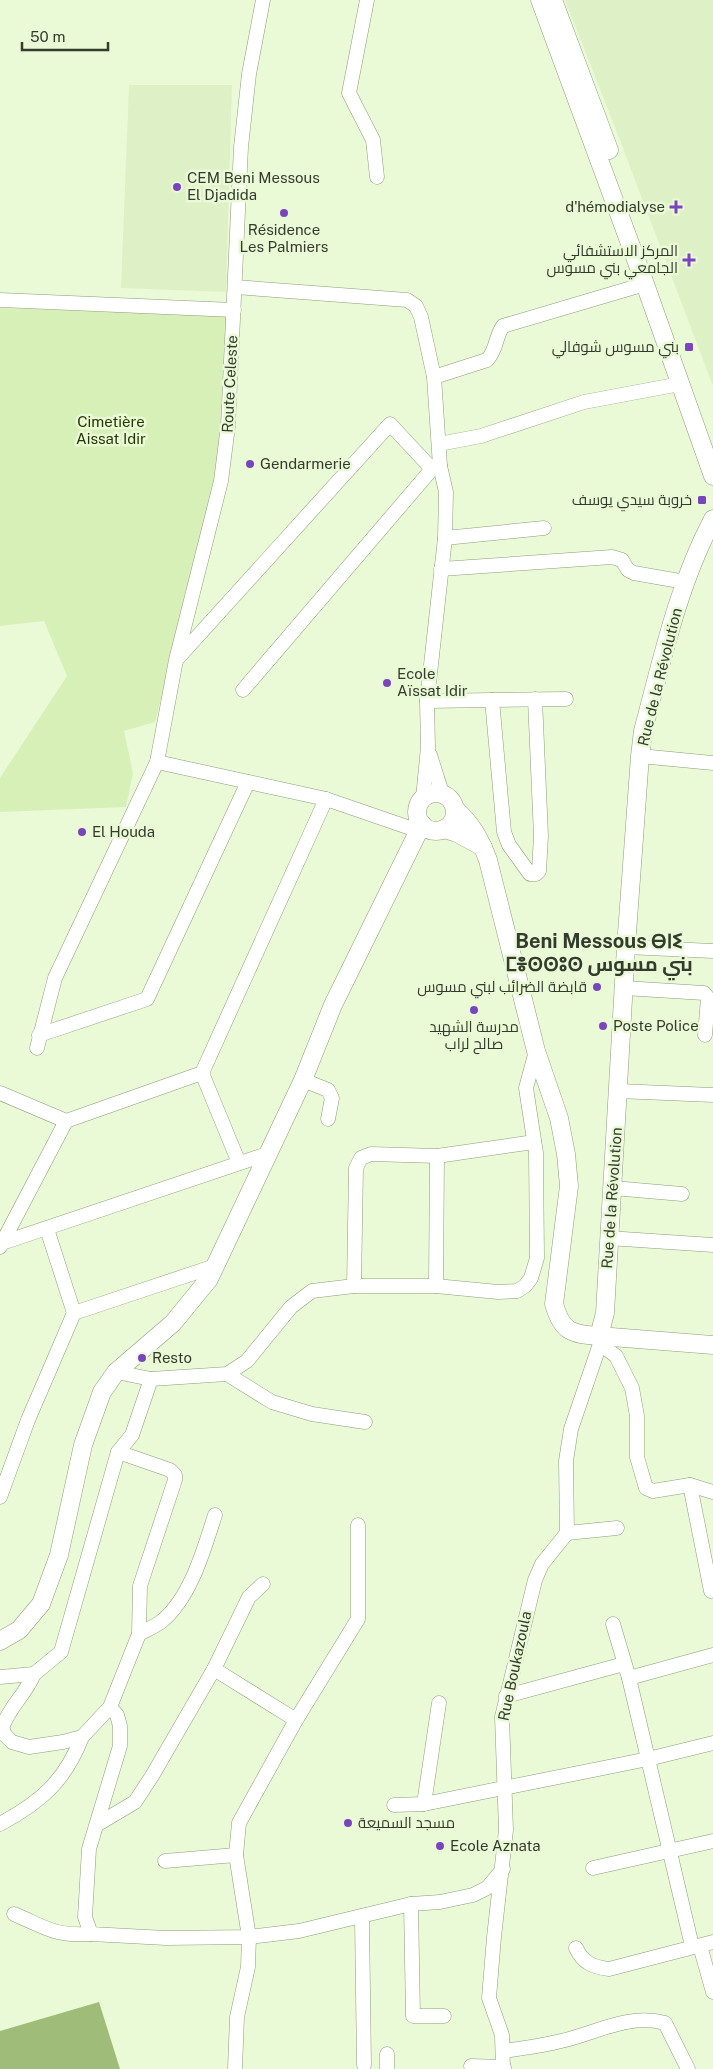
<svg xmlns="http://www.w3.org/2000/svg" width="713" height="2069" viewBox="0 0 713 2069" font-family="'Public Sans',Cairo,'Noto Sans Tifinagh',sans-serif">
<rect width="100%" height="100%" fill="#eafad6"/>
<!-- built -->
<g fill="#def1c6">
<path d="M565,0H713V386L618,135Z"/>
<path d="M129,85H232L226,292L121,288Z"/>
</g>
<!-- green -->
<path fill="#d7f0b8" d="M0,308L229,316L218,477L155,722L124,731L133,773L126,807L0,812V778L67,676L44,621L0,626Z"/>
<!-- forest -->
<path fill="#9fbc78" d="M99,2002L120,2069H0V2031Z"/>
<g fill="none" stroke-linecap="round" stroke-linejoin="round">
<!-- minor casing -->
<g stroke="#8d9c7b" stroke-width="15">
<g id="minor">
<path d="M367,0L349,93L373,140L377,177"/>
<path d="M235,287L407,300L416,306L421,317L434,377L440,466L446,492L445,538L427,701L428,747L423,798"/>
<path d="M0,300L234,310"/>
<path d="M434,377L487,360C497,350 495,337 503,326L645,284"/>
<path d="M439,444L481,436L584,402L680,384"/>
<path d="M445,538L544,528"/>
<path d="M441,569L612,557L622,560L628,570L634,573L685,582"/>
<path d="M177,659L390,424L432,469"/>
<path d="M243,690L432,469L440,466"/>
<path d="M492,700L504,832L509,845L530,874H536L539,871L541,836L535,699"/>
<path d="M427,701L566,699"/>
<path d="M430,755L442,793"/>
<path d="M640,756L713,763"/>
<path d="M157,762L326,799L419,831"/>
<path d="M626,947L713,951"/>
<path d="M624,988L704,993L708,998L705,1035"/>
<path d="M39,1035L147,999L248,782"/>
<path d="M37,1048L55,978L157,762L176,660L221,481L228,426L241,147L249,74L263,0"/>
<path d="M202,1073L239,1163"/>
<path d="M303,1080L328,1090L332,1098L328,1119"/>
<path d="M618,1091L713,1095"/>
<path d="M0,1093L66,1121L202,1073L326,799"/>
<path d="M613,1188L682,1194"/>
<path d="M47,1229L74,1313"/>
<path d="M608,1238L713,1245"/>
<path d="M2,1243L267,1154"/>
<path d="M0,1247L66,1121"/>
<path d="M354,1286L356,1168L361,1158L371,1154L437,1156L534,1142"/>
<path d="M436,1286L437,1156"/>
<path d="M600,1344L616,1356L632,1388L637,1416V1457L646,1488L653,1491L690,1485L713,1492"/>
<path d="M116,1372L151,1379L227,1374L247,1361L291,1307L312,1291L354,1286H436L498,1292L517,1291L525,1286L531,1278L537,1258L536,1153L526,1088L536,1051"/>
<path d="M227,1374L272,1402L312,1414L365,1422"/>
<path d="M690,1485L711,1591"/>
<path d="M0,1497L28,1420L74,1313L215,1266"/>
<path d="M567,1533L617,1528"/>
<path d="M613,1624L629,1678L692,1946"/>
<path d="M139,1634C146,1630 156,1626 162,1621C191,1597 204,1549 215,1515"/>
<path d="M214,1669L296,1720"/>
<path d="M34,1674L61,1652L118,1452L132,1435L151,1379"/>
<path d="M0,1677L34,1674C26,1694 9,1707 2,1728L5,1735L12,1742L29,1747L63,1742L82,1737L110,1707L139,1634L140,1586L175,1480V1475L170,1470L118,1452"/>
<path d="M629,1678L713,1655"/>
<path d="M506,1696L624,1664"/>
<path d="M110,1707L117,1715L120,1726V1746L89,1849L85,1917L91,1934L166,1938L249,1937L299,1931L411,1904L440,1902L473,1895L487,1888L503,1869"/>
<path d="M424,1804L439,1703"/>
<path d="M394,1805L424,1804L648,1759L713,1743"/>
<path d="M0,1824C41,1802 65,1781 82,1737"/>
<path d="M98,1824L135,1802L152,1776L214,1669L249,1597L263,1584"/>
<path d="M165,1861L236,1855"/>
<path d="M593,1868L713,1841"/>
<path d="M411,1904L413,2016H444"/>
<path d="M14,1914C47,1928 53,1936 91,1934"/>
<path d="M362,1918L364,2065"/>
<path d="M700,1946L713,1992"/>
<path d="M576,1948C583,1963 593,1967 609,1969L713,1942"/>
<path d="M504,2051C523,2048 542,2046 561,2041C596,2033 629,2013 665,2023L688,2069"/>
<path d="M387,2054V2069"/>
<path d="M471,2066L504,2067"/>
<path d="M235,2069L237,2017L248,1967L249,1937L236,1855L239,1823L296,1720L358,1619V1525"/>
<path d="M503,2069L502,2035L489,1998L494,1937L506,1830L502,1717L535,1580L542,1564L567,1533L566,1461L571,1429L600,1344L599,1336"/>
</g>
</g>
<!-- major casing -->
<g stroke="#8d9c7b" stroke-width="19">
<g id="major">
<path d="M540,0L645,284L713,476"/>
<path d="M553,0L609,150"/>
<circle cx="436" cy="812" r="19"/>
<path d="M455,809C472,824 480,839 488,860L536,1051L559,1118L566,1154L569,1186L554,1304C562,1332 571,1334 599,1336L605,1313L626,947L640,756L643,731C662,660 678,585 713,519"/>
<path d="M444,829L457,833L483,847"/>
<path d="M599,1336L713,1345"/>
<path d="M0,1641L19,1630L41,1604L59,1555L83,1445L102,1392L116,1372L173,1323L209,1279L303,1080L333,1005L422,824"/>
</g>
</g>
<!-- minor -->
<use href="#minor" stroke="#fff" stroke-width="14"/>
<!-- major -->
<use href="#major" stroke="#fff" stroke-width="18"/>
</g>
<!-- markers -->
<g fill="#7945bd" stroke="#eafad6" stroke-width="2">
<circle cx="177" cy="187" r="5"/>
<path d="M673.5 199.5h5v5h5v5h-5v5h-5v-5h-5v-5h5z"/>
<circle cx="284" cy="213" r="5"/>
<path d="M686.5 252.5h5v5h5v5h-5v5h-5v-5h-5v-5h5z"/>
<rect x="684" y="342" width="10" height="10" rx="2.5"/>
<circle cx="250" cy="464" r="5"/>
<rect x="697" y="495" width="10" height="10" rx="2.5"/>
<circle cx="387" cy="683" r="5"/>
<circle cx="82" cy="832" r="5"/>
<circle cx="597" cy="987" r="5"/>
<circle cx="474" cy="1010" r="5"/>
<circle cx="603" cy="1026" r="5"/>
<circle cx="142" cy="1358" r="5"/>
<circle cx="348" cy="1823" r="5"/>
<circle cx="440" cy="1846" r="5"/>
</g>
<g text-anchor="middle" stroke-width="5" stroke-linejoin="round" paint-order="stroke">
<!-- poi labels -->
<g font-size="15" fill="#343b2d" stroke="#eafad6" text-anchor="start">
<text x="187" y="183">CEM Beni Messous<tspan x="187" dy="17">El Djadida</tspan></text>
<text x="665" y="212" text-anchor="end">d'hémodialyse</text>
<text x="284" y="235" text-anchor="middle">Résidence<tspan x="284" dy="17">Les Palmiers</tspan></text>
<text x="678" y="256" text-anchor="end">المركز الاستشفائي<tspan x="678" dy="17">الجامعي بني مسوس</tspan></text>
<text x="679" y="352" text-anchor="end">بني مسوس شوفالي</text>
<text x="260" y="469">Gendarmerie</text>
<text x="692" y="505" text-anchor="end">خروبة سيدي يوسف</text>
<text x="397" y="679">Ecole<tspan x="397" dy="17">Aïssat Idir</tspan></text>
<text x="92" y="837">El Houda</text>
<text x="587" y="992" text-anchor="end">قابضة الضرائب لبني مسوس</text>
<text x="613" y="1031">Poste Police</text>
<text x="474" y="1032" text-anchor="middle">مدرسة الشهيد<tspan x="474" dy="17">صالح لراب</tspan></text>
<text x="152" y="1363">Resto</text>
<text x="358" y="1828">مسجد السميعة</text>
<text x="450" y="1851">Ecole Aznata</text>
</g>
<!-- street labels -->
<g font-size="15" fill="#343b2d" stroke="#eafad6">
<text transform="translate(230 384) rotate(-87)" y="5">Route Celeste</text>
<text transform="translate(660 677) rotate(-76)" y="5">Rue de la Révolution</text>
<text transform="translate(612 1198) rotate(-86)" y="5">Rue de la Révolution</text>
<text transform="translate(515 1666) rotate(-78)" y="5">Rue Boukazoula</text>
</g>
<!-- park labels -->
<g font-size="15" fill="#263703" stroke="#eafad6">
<text x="111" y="427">Cimetière<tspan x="111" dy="17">Aissat Idir</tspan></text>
</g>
<!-- district labels -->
<g font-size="20" font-weight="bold" fill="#343b2d" stroke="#eafad6">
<text x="599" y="948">Beni Messous ⴱⵏⵉ<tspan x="599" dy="23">ⵎⴻⵙⵙⵓⵙ بني مسوس</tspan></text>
</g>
</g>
<!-- scale -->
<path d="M22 42v8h86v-8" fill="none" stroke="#343b2d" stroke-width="2.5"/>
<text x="30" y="42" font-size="15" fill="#343b2d" stroke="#eafad6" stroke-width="4" paint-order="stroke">50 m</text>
</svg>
